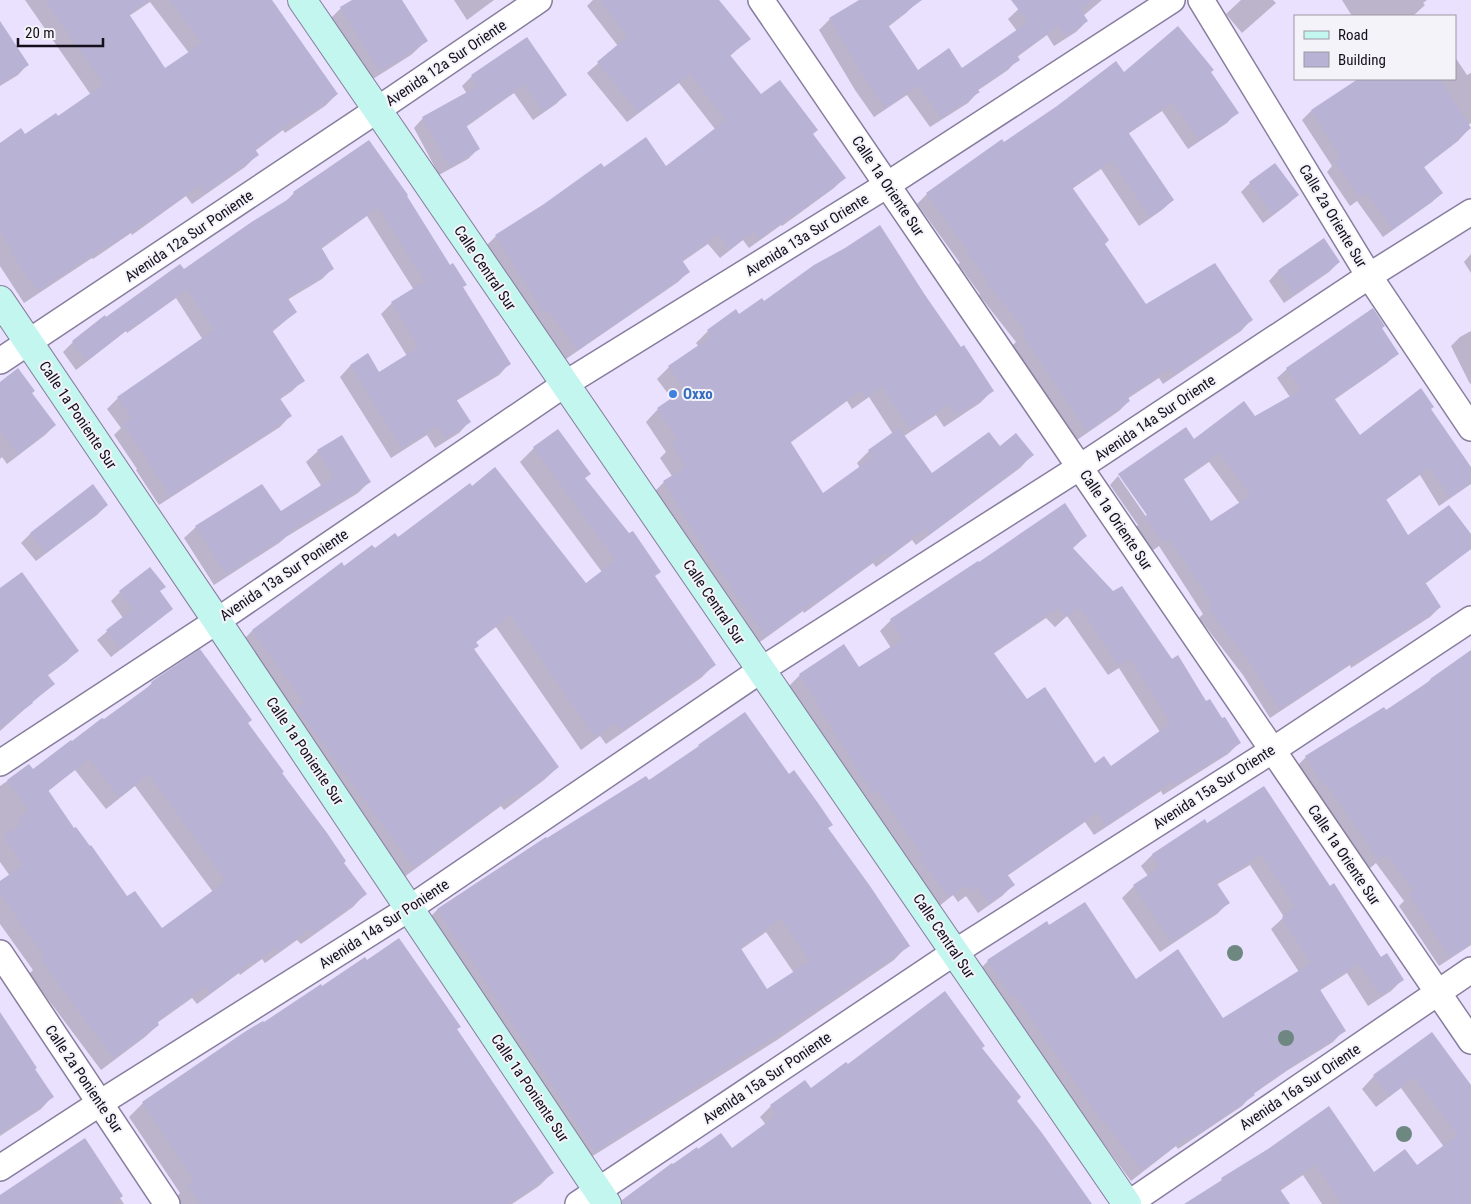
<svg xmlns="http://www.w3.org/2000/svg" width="1471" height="1204" viewBox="0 0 1471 1204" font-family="'Roboto Condensed',sans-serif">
<rect width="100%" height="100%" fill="#eae1fe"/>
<!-- shadow -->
<g fill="#0003" fill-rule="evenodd">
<path d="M25,0H271L337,94L325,106L285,133L283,130L255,151L257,155L245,167L192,204L186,196L132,235L131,233L93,259L92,258L24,303L0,266V145L25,135L58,118L91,95ZM150,2L189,53L165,70L129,16Z"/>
<path d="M354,0H400L426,41L411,55L365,84L326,23L341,8Z"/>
<path d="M454,0H494L467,20Z"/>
<path d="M593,0H718L749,39L730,56L760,96L812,134L844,178L834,188L782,226L781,225L749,248L743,240L720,258L708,244L682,262L688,272L678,282L566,359L538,319L533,322L486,246L496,236L604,168H665L715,129L679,83L627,122L587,73L618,46L587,6Z"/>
<path d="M862,0H915L917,2L906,13L888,27L917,72L962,69L1017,31L1008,19L1026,2L1025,0H1102L1083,16L1087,21L1076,32L1054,46L1047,35L1017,57L1018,59L1008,70L977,91L978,92L968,103L930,127L907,95L874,117L855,90L819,30L830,19Z"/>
<path d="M1241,0H1273L1276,3L1242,33L1226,14Z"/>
<path d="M1342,0H1427L1423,3L1425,5L1413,16H1352Z"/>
<path d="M0,24L27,65L18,75L0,86Z"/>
<path d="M527,39L565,95L556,104L533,120L514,93L466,127L478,149L468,159L439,175L414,128L423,118L467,94L462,86L472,76Z"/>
<path d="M1455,57L1467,75L1471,73V123L1464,128L1467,131L1458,141L1423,168L1442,193L1432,202L1383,237L1357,201L1350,206L1327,172L1332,166L1302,120L1311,111L1364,79H1455Z"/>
<path d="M1210,72L1237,112L1227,123L1188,149L1162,111L1128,134L1173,200L1162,210L1139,226L1101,169L1072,189L1104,244L1146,306L1251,320L1241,331L1163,384L1159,378L1127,399L1129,401L1119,411L1077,440L1012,346L1016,342L979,295L980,294L958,264L960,263L917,204L927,194L1004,144L1123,74Z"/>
<path d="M368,142L406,196L509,364L499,375L456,401L469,422L459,433L435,448L427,435L391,458L340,377L350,366L367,355L379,374L407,356L381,314L392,303L414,290L367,216L321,249L333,268L322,279L287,300L296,312L272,332L303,380L292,391L279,400L290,416L280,427L159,505L136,470L137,469L114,435L121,428L107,409L118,398L203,340L176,298L127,333L126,331L76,370L63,352L73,342L106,319L184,271L283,204L294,193Z"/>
<path d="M1250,183L1298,195L1288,204L1263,223L1241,192Z"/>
<path d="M1324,240L1339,262L1329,272L1284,303L1269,281L1278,271Z"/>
<path d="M1471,254V273L1464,262Z"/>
<path d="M924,296L992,391L980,403L944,427L936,415L904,436L932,475L999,447L1032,455L1020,468L916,545L912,540L876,567L873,563L804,613L803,611L753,647L652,494L664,482L672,476L660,458L666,452L646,422L658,409L672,399L657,379L669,367L699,347L696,343L708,331L764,302ZM869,397L893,434L869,451L857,463L860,468L822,495L790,443L847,401L852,409Z"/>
<path d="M1381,328L1397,353L1387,363L1334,400L1359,436L1429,410L1471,469V484L1439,506L1420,475L1386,500L1408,537L1471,536V549L1425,584L1440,607L1430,617L1351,668L1350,665L1270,718L1243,675L1199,618L1203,614L1159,546L1152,551L1136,527L1138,525L1110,485L1118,476L1149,521L1193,441L1254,417L1290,397L1277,378L1287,369ZM1209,462L1240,504L1211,523L1183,480Z"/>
<path d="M1471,331V383L1470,384L1451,346L1460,337Z"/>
<path d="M0,383L31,394L55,425L45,435L7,464L2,457L0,459Z"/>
<path d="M558,431L584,479L714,665L701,678L606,744L600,736L581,750L496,627L475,643L473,650L558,767L544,780L504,810L501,806L400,880L239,644L252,631L342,564L344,567L398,539L586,584L602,572L520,462L534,448Z"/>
<path d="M318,451L370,481L358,493L286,537L279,543L214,585L184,538L196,527L281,512L322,487L306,462Z"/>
<path d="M107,505L97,515L36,561L21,543L31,533Z"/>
<path d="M1086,536L1072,549L1172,661L1239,743L1228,754L1163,795L1161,791L1094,835L1085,822L1007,876L1013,885L1002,896L978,913L966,896L958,902L953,895L938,907L789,686L800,675L859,669L891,648L880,631L891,620L978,563ZM1067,616L1108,675L1119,668L1160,732L1110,768L1095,764L1027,700L993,654L1046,618L1055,627Z"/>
<path d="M0,589L77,651L67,661L47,676L53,684L0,731Z"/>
<path d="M120,592H159L171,609L161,618L111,657L97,640L123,618L111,601Z"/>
<path d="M1471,652V945L1439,966L1399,906L1404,901L1376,863L1369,869L1296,767L1306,757L1386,712L1423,687L1430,680Z"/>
<path d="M152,683L247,724L365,894L353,907L301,944L297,940L265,963L262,959L240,975L239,973L197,1004L192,998L157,1023L158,1025L145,1037L101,1070L29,974L33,970L0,924V883L10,876L0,862V786L29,766L32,771L143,692ZM75,770L106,809L135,786L213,892L162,930L127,898L74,830L47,792Z"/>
<path d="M648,782L827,829L908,945L894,960L777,1040L580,1164L423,924L437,910L546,839ZM766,932L794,973L766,990L740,950Z"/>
<path d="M1207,825L1330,887L1381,958L1402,980L1391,991L1368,1006L1347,973L1319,991L1344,1030L1333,1042L1288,1070L1252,1095L1242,1106L1178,1149L1176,1146L1131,1181L977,972L988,961L1049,927L1135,981L1223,1020L1299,972L1271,929L1284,917L1250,865L1216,885L1228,903L1217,914L1160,952L1122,898L1134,886L1148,876L1141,866L1152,855Z"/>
<path d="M322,987L459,1027L456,1030L552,1173L539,1186L512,1204H178L175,1199L180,1193L129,1117L143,1103L246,1032L264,1024Z"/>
<path d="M0,1014L52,1097L41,1109L0,1136Z"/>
<path d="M1432,1033L1471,1087V1204H1322L1303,1175L1280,1191L1288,1204H1186L1269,1150L1374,1174L1417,1167L1444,1147L1401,1088L1376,1107L1362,1089L1374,1076Z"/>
<path d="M981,1048L1015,1102L1091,1204H621L628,1197L673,1165L698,1151L732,1150L766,1125L760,1117L771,1106L811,1090L848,1066Z"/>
<path d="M0,1198H120L124,1204H0Z"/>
</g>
<!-- building -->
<g fill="#b8b2d5" fill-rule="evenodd">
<path d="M45,0H149L129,14L165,68L202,43L170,0H272L338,94L297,122L295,119L255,149L259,155L204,193L199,185L145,224L144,222L106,248L105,246L37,291L11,252L13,250L0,231V143L21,128L25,134L56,113L58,116L104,84Z"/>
<path d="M352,0H402L428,41L380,71L340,7Z"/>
<path d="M600,0H719L751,39L730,55L761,94L780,80L818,130L813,134L846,178L792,217L791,216L759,239L754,231L730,249L719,234L682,260L690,272L577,350L549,310L544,313L495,235L544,204L601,163L604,167L646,137L666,166L726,120L690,74L638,112L597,62L628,36Z"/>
<path d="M859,0H922L888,25L918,70L949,48L962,68L1028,22L1011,0H1093L1080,9L1088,21L1065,36L1058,25L1017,55L1020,60L977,89L980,92L941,117L918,85L885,108L865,79L829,18Z"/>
<path d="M0,21L29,65L0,84Z"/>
<path d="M1178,26L1214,70L1211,72L1239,113L1199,140L1173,102L1128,132L1174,200L1150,217L1112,160L1072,187L1109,240L1105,244L1146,304L1215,263L1253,320L1174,374L1170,368L1127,396L1130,401L1087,431L1022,334L1026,331L988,284L990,282L967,253L969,252L926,193L1002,139L1004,142L1057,106L1116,61L1124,72Z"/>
<path d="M527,37L567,95L543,111L524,84L466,125L480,149L449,166L422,117L478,86L471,75Z"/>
<path d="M1358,79H1439L1471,128L1424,167L1443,193L1393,229L1367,193L1360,197L1335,162L1341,157L1311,110Z"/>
<path d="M369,140L408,195L407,196L450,265L453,263L467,285L463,287L511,364L456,399L471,422L446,438L438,425L402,448L350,365L368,353L379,372L419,347L391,302L425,281L378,207L321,247L334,269L287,297L297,312L272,330L305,381L279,397L292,416L170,496L146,458H147L123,424L132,418L117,397L214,330L187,289L139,324L137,322L87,361L72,341L105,315L106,317L180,264L184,269L253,221L295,195L293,192Z"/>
<path d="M1275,163L1299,195L1273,214L1249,182Z"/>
<path d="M880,225L925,295L961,347L964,345L994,391L956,415L949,404L910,429L882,386L865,398L860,390L790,441L823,493L873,457L868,450L899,428L932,473L989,432L1000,446L1016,433L1034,455L929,534L925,528L888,556L886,552L817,602L815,600L766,636L730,587L732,586L708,554L663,481L686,467L672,444L678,440L657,408L685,389L668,366L712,336L707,330L736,309L739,314L762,298L764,301L814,265L845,248Z"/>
<path d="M1324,238L1340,262L1294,294L1278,270Z"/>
<path d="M1373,308L1385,326L1382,328L1399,354L1334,398L1360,435L1421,388L1434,407L1431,409L1471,467V483L1449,497L1430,467L1386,499L1408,535L1449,505L1471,534V549L1425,582L1441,607L1361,659L1360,657L1280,709L1252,665L1208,608L1213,604L1169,538L1162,542L1145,516L1147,515L1118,474L1186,427L1194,439L1244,401L1255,416L1301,390L1286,368ZM1219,453L1251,495L1211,521L1183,478Z"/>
<path d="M18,368L35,391L32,393L56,425L18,454L0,431V382Z"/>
<path d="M558,429L591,474L585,478L629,533L633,531L661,572L655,576L716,665L620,731L615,723L595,737L510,614L476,642L479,646L474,649L559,767L518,797L515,794L414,867L297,708L304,702L252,630L342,562L344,566L372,545L375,548L395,533L398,537L470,483L472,486L495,467L586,583L616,560L533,447Z"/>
<path d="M342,435L371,482L291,530L292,532L226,574L195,526L262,484L281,511L334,477L317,450Z"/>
<path d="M93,484L108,505L46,553L30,533Z"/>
<path d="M1065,503L1087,536L1072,547L1113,591L1122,586L1172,659L1178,655L1206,701L1210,699L1222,718L1225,717L1241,743L1174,785L1172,781L1106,825L1097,812L1007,874L1015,885L989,903L977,886L970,892L965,885L950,897L919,858L922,855L878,791L874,794L850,758H851L832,729L833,728L817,705L819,704L799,674L844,644L859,667L903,639L890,619L978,561L979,562ZM1079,606L1119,665L1130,658L1171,723L1111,766L1104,756L1095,763L1045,687L1027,699L993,652L1058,607L1067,617Z"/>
<path d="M150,567L166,587L160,591L173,609L121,649L106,630L133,609L119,591Z"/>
<path d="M22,572L79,651L47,674L55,684L32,702L33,703L0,727V588Z"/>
<path d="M200,649L252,720L248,723L284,772L282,773L327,833L346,861L344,863L367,894L314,933L311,928L279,951L275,947L253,963L252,961L210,993L205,986L157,1021L159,1025L114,1058L41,960L45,957L0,893V881L23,865L4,836L22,823L18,818L29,811L7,780L29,764L33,769L71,740L72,741L102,718L104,719L152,684L151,682L164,673ZM89,759L119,797L149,774L226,881L162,928L135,891L127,896L91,845L90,846L76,827L74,828L48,790Z"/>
<path d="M1471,650V943L1450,957L1409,894L1414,891L1387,854L1379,860L1327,785L1324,786L1305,756L1384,707L1386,710L1431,680L1430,679Z"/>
<path d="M745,712L789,774L794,770L818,803L833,825L828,828L870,886L910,946L792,1025L595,1151L491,990L465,950L464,951L437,909L546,837L547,838L646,776L649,780L699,746L698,745ZM781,918L810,961L767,989L740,947Z"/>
<path d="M1264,786L1330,886L1334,883L1381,957L1387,953L1404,980L1380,995L1359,963L1319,988L1346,1031L1296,1062V1063L1253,1093L1255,1095L1190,1139L1188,1136L1142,1170L1105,1122L1104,1123L1070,1075L1016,996L1012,998L987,960L1047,921L1049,925L1085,902L1136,979L1178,949L1223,1018L1311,963L1282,917L1296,907L1261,854L1216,882L1230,903L1171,942L1133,885L1160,867L1152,854L1205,819L1207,823Z"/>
<path d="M399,938L461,1027L457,1029L554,1173L507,1204H200L187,1185L194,1180L142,1102L246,1031L263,1021L264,1022L321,984L322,986L365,957L367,960Z"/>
<path d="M945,991L985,1046L982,1048L1021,1097L1017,1101L1042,1133L1092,1204H622V1200L672,1163L673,1164L697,1147L698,1149L721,1133L732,1148L777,1115L770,1105L805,1080L811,1088L846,1062L848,1064Z"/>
<path d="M0,1012L37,1068L35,1069L54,1097L0,1133Z"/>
<path d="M1432,1032L1471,1085V1204H1342L1316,1164L1279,1188L1290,1204H1184L1222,1180L1221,1178L1268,1149L1329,1106L1374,1172L1405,1149L1417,1165L1458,1135L1414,1077L1389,1096L1373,1075Z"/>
<path d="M85,1138L123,1196L111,1204H0V1195Z"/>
</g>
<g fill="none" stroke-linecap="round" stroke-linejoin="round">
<!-- street casing -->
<g stroke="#877d9d" stroke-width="28">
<g id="street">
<path d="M761,0L1471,1041"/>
<path d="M1201,0L1369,276L1471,428"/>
<path d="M0,361L377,110L539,0"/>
<path d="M0,763L217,621L565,384L887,185L1172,0"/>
<path d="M0,953L167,1204"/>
<path d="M0,1168L100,1103L410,908L761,670L1080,467L1369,276L1471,212"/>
<path d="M578,1204L955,952L1273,750L1471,619"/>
<path d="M1128,1204L1471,970"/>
</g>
</g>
<!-- secondary casing -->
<g stroke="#877d9d" stroke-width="30">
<g id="secondary">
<path d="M302,0L1127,1204"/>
<path d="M0,300L217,621L607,1204"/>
</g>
</g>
<!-- street -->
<use href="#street" stroke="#fff" stroke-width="25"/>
<!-- secondary -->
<use href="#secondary" stroke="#c3f6ee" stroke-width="28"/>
</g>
<!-- trees -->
<g fill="#6e8781">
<circle cx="1235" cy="953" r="8"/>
<circle cx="1286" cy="1038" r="8"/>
<circle cx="1404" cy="1134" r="8"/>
</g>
<!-- markers -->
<circle fill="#3f7fe0" stroke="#f5f3fa" stroke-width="2" cx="673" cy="394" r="5"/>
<g text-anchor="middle" stroke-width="4" stroke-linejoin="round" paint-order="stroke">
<!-- street labels -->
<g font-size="15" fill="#130f1b" stroke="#f5f3fa">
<text transform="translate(446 63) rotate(-34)" y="5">Avenida 12a Sur Oriente</text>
<text transform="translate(888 186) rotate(56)" y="5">Calle 1a Oriente Sur</text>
<text transform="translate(1333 216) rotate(59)" y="5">Calle 2a Oriente Sur</text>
<text transform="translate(807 235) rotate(-32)" y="5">Avenida 13a Sur Oriente</text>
<text transform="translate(189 236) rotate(-34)" y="5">Avenida 12a Sur Poniente</text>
<text transform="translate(485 268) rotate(56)" y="5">Calle Central Sur</text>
<text transform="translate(78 415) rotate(56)" y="5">Calle 1a Poniente Sur</text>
<text transform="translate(1155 418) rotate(-34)" y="5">Avenida 14a Sur Oriente</text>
<text transform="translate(1116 520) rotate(56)" y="5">Calle 1a Oriente Sur</text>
<text transform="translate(284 575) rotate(-34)" y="5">Avenida 13a Sur Poniente</text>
<text transform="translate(714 602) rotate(56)" y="5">Calle Central Sur</text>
<text transform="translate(305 751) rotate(56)" y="5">Calle 1a Poniente Sur</text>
<text transform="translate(1214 787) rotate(-33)" y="5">Avenida 15a Sur Oriente</text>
<text transform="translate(1344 855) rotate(56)" y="5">Calle 1a Oriente Sur</text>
<text transform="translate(384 924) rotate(-33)" y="5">Avenida 14a Sur Poniente</text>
<text transform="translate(944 936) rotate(56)" y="5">Calle Central Sur</text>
<text transform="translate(767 1078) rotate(-34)" y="5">Avenida 15a Sur Poniente</text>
<text transform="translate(84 1079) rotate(56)" y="5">Calle 2a Poniente Sur</text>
<text transform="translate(1300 1087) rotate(-34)" y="5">Avenida 16a Sur Oriente</text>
<text transform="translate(530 1088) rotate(56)" y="5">Calle 1a Poniente Sur</text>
</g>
<!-- shop labels -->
<g font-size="15" font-weight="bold" fill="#366cbe" stroke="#f5f3fa" text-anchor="start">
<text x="683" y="399">Oxxo</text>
</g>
</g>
<!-- legend -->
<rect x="1294" y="15" width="162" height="65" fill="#f5f3fa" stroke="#9b98a1"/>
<rect x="1304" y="31" width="25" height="8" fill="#c3f6ee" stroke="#9b98a1"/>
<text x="1338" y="40" font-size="15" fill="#130f1b">Road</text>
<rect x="1304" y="52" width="25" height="15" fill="#b8b2d5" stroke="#9b98a1"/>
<text x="1338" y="65" font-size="15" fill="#130f1b">Building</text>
<!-- scale -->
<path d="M18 38v8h85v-8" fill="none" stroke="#130f1b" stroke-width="2.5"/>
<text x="25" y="38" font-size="15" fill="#130f1b" stroke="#f5f3fa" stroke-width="4" paint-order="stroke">20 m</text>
</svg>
